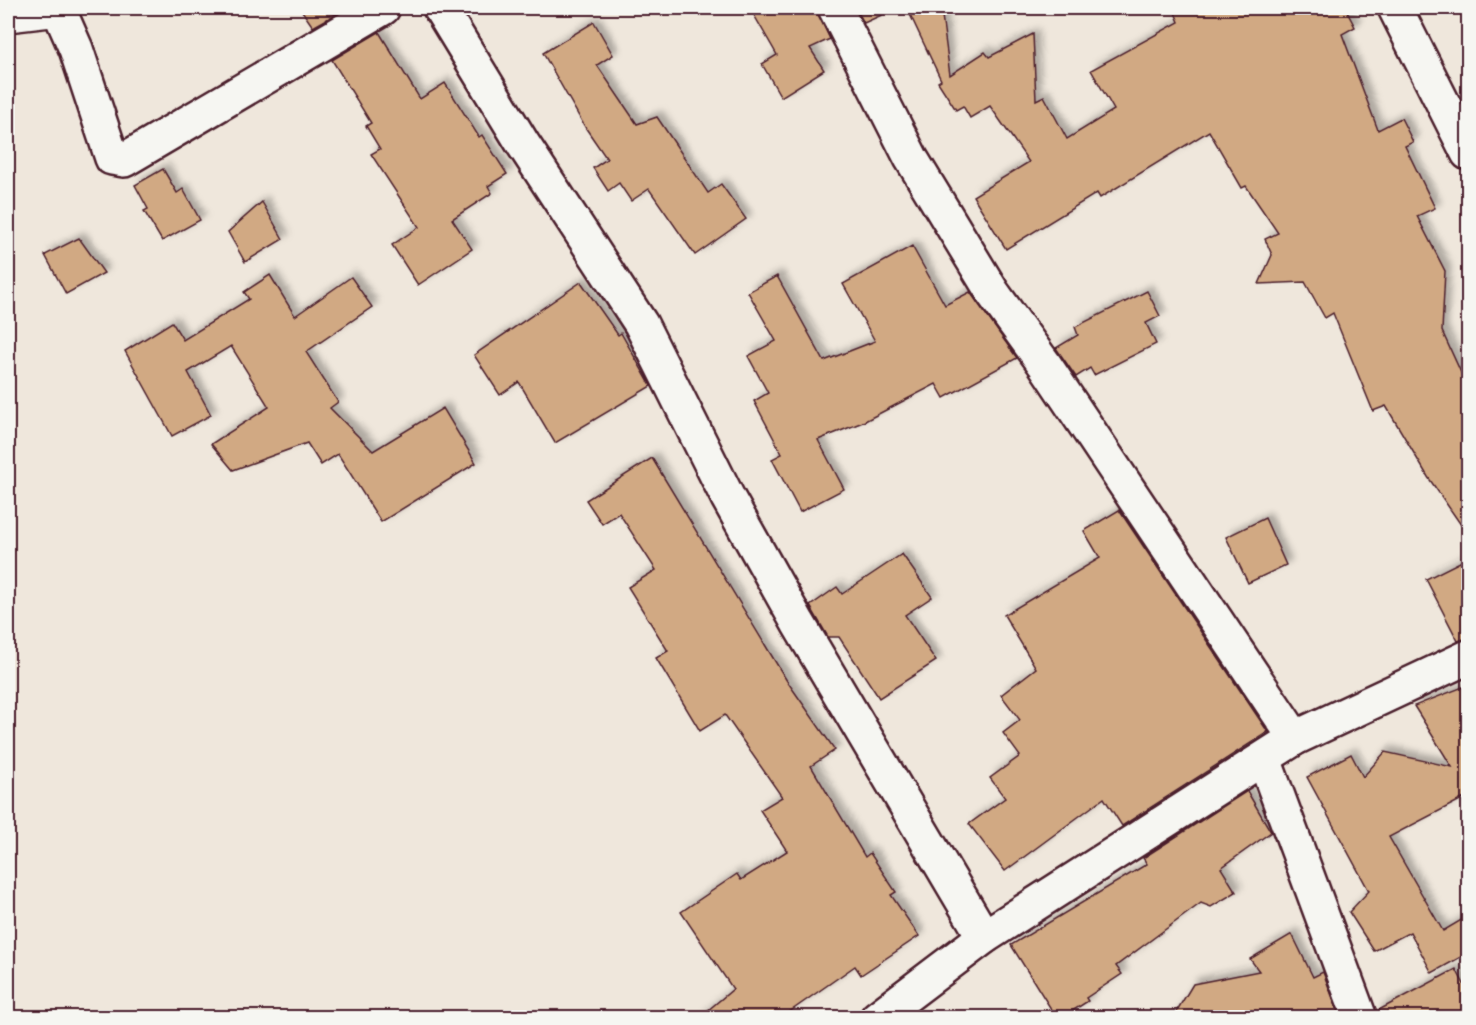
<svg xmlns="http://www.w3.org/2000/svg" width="1476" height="1025" viewBox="0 0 1476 1025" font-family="Kalam,sans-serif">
<defs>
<filter id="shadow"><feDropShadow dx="5.5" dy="-5.5" stdDeviation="3" flood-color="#0004"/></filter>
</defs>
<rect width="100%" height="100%" fill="#efe7dc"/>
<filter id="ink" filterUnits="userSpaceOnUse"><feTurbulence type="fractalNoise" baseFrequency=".0167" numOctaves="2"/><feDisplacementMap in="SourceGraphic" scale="12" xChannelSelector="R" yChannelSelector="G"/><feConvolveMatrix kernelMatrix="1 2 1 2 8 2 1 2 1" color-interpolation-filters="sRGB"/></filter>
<g filter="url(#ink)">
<!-- building -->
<g fill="#d1a983" stroke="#4a1f2b" stroke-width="1.5" filter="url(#shadow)">
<path d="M300,8H347L313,27Z"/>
<path d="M750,8H816L830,39L810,48L824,70L781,97L762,64L777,55Z"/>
<path d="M856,8H897L864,23Z"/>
<path d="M907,8H941L950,75L985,52L989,57L1033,34L1036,100L1044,96L1067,139L1114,110L1091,70L1179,22L1173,8H1345L1355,27L1342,34L1378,130L1401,118L1413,142L1405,146L1435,208L1417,216L1445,271L1442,331L1468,388V535L1428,477L1386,406L1373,411L1333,313L1325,318L1305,282L1259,284L1272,255L1265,239L1278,233L1246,186L1242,188L1209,131L1100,198L1097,193L1006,249L973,196L1029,162L990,106L970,118L963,106L956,110L938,82L941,80Z"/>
<path d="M594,22L613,55L597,65L637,124L657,117L708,193L721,184L746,219L695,255L649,189L631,201L619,183L608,191L593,168L607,159L585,127L543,53Z"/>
<path d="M379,32L420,99L445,83L479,137L482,135L507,174L488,186L492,193L452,219L472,249L418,285L392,245L419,227L371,154L380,149L366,126L371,123L332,60Z"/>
<path d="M163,169L177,193L183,189L200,220L162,241L144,211L148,209L135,185Z"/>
<path d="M262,202L283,239L245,262L228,232Z"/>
<path d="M79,238L104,273L66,294L45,255Z"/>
<path d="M912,246L945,305L970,292L1017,358L944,398L936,384L863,422L818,440L844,489L800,512L772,459L782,454L754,401L768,393L748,356L776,341L748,292L777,276L824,361L875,341L843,284Z"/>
<path d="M270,275L295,316L351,277L372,307L306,352L338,402L330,408L373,451L443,408L476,463L381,522L338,454L321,465L307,443L233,470L211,444L269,407L231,346L188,372L211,415L172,436L125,351L172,322L183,340L249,299L244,292Z"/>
<path d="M581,282L618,335L621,333L651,386L555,443L519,382L500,395L474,355Z"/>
<path d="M1147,291L1160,316L1146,323L1156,344L1094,375L1090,368L1076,377L1056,348L1078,335L1075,327Z"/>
<path d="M652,458L787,681L835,750L811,766L865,857L870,853L896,892L891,895L919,936L861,975L855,966L782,1017H700L733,989L681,912L737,874L741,880L787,851L760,810L782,797L725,715L700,731L656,658L668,651L628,587L656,570L619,513L602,524L586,500Z"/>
<path d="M1119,510L1268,732L1122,826L1104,798L1005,871L969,824L1005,798L990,778L1020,756L1003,733L1020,720L1001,695L1036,668L1004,615L1100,558L1084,531Z"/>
<path d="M1265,518L1286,565L1248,583L1226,537Z"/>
<path d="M902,554L932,597L905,615L936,661L879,698L839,637H828L810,606L837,587L842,594Z"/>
<path d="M1468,558V638L1458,641L1426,579Z"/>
<path d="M1468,685V796L1389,837L1443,931L1468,916V953L1432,973L1410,932L1374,951L1349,912L1369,891L1307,777L1351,754L1363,777L1385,752L1452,767L1414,706Z"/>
<path d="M1247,791L1271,832L1221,868L1236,892L1211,907L1201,903L1116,966L1122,974L1086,998L1088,1001L1063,1017H1056L1011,945L1147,864L1143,858Z"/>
<path d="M1292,934L1313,977L1323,972L1340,1017H1173L1193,984L1259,971L1250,959Z"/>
<path d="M1456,969L1468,992V1017H1378L1377,1011Z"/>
</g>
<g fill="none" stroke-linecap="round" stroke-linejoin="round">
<!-- street casing -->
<g stroke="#4a1f2b" stroke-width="38">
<g id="street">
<path d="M58,8L76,49L112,158L124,160L383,8"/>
<path d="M440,8L523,144L641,324L728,498L798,623L984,937"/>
<path d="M835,8L911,158L993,293L1045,365L1295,738"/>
<path d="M8,15L59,9"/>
<path d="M1264,759L1360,1018"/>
<path d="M877,1018L984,937L1295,738L1468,657"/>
</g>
</g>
<!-- secondary casing -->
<g stroke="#4a1f2b" stroke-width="38">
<path id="secondary" d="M1395,8L1468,153"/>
</g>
<!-- street -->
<use href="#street" stroke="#f6f6f2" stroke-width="33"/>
<!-- secondary -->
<use href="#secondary" stroke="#f6f6f2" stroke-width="33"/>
</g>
</g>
<!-- margin -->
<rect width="1476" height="1025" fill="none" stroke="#f6f6f2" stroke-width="30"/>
<rect x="15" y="15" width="1446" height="995" fill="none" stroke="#4a1f2b" stroke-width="2" filter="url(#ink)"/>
</svg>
